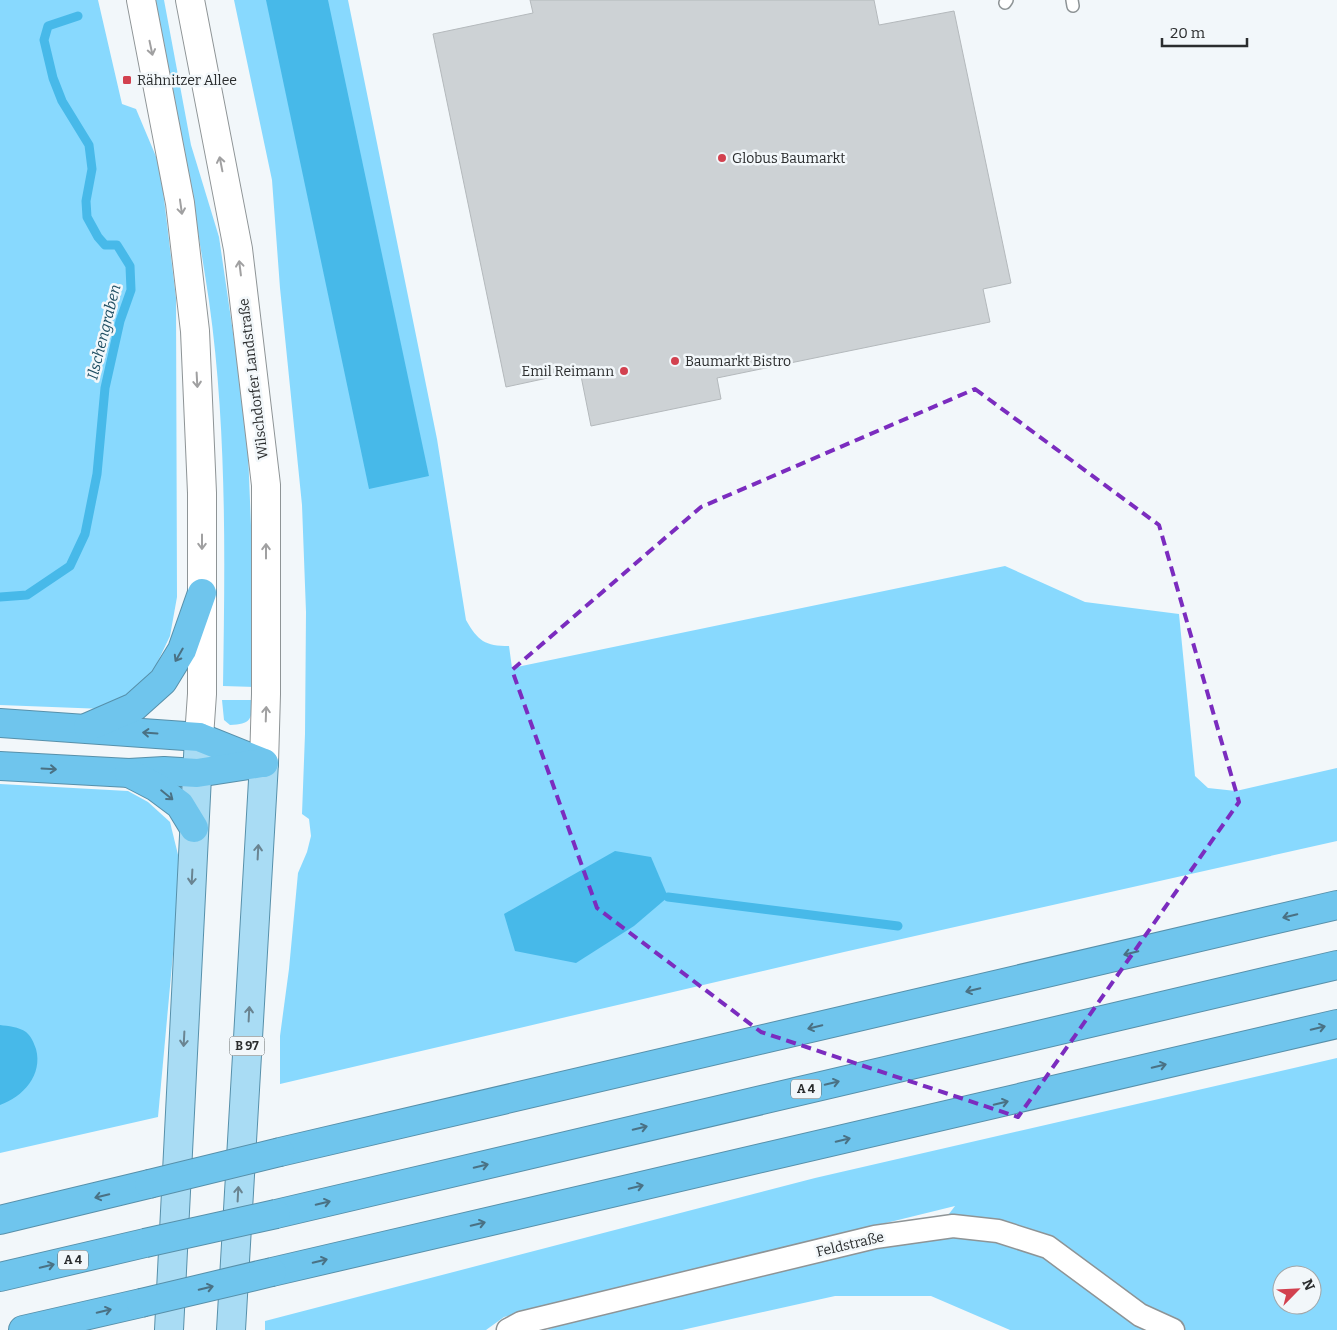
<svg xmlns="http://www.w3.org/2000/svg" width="1337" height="1330" viewBox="0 0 1337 1330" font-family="Bitter,serif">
<rect width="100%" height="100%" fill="#f2f7fa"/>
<!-- green -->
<g fill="#88d9fe" fill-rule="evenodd">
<path d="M0,0H98L122,104L136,109L160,166L176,298L177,597L170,636L149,680L104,709L0,705Z"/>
<path d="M155,0H164L191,145L219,237L235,346L248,452L255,623V687L223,686C225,558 227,428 209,301C194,200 173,100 155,0Z"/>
<path d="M234,0H348L437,439L466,620C478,641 485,646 509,646L512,668L1005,566L1085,602L1179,614L1195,776L1208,788L1236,791L1337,768V841L844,952L280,1084V1036L289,969L298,873L307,852L311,836L309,819L302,814L305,734L306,612L302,505L280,288L272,180Z"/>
<path d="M222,700H254C251,720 251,724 230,725L224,720Z"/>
<path d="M0,784L128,791L148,802L170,822L181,867L158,1117L0,1153Z"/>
<path d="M1337,1058V1330H1010L931,1296H835L682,1330H547L566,1323L936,1231L955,1206L504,1317L486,1330H265V1321L815,1178ZM1282,1275H1312V1305H1282Z"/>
</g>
<!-- water -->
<g fill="#47b9e9">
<path d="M266,0H328L429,476L369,489Z"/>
<path d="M615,851L651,857L668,897L634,926L576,963L515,951L504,914Z"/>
<path d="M0,1025C8,1026 19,1027 26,1032C31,1036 34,1043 36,1049C43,1075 23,1097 0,1105Z"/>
</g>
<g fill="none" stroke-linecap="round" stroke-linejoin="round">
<!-- stream -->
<g stroke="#47b9e9" stroke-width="9">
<path d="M0,597L27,595L70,566L85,534L97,474L105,388L120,321L131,290L130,266L117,245H105L98,237L87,217L86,201L92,169L89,145L62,101L53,78L44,40L48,26L78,16"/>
<path d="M668,897L898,926"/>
</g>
</g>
<!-- building -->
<path fill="#cdd2d5" stroke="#b4b9bc" d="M530,0H874L879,25L954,11L1011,283L983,289L990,322L717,378L721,399L591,426L580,371L506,387L433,34L533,13Z"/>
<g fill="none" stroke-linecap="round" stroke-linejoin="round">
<!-- service casing -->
<g stroke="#8e9496" stroke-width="14">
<g id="service">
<path d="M1072,0L1073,6"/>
<path d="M1005,3L1007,0"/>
</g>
</g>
<!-- minor casing -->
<g stroke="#8e9496" stroke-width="25">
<path id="minor" d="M508,1330L521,1323L875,1237L953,1226L998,1231L1048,1247L1140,1315L1173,1330"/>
</g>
<!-- secondary casing -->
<g stroke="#8e9496" stroke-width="30">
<g id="secondary">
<path d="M141,0L180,203L195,331L202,493V694L199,737"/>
<path d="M190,0L238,249L266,485V694L264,763"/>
</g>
</g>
<!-- primary casing -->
<g stroke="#5790aa" stroke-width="30">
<g id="primary">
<path d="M169,1330L199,737"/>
<path d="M231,1330L264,763"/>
</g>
</g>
<!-- motorway casing -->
<g stroke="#5790aa" stroke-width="30">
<g id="motorway">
<path d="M0,723L199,737L264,763"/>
<path d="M88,727L134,707L163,681L182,650L202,593"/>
<path d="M0,766L129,773L164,771L197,773L262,763"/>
<path d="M129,773L156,787L180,805L194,828"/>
<path d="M280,1152L1337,905"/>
<path d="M276,1214L1337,965"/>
<path d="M0,1220L149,1184"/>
<path d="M272,1272L1337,1024"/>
<path d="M0,1277L145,1243"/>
<path d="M23,1330L141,1303"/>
</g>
</g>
<!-- service -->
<use href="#service" stroke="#fff" stroke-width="11"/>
<!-- minor -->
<use href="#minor" stroke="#fff" stroke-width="22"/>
<!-- secondary -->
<use href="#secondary" stroke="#fff" stroke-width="28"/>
<!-- primary -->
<use href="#primary" stroke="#a9dcf4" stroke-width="28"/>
<!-- motorway -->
<use href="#motorway" stroke="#6fc5ed" stroke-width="28"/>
<!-- motorway-bridge casing -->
<g stroke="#5790aa" stroke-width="30" stroke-linecap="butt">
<g id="motorway-bridge">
<path d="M149,1184L280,1152"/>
<path d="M145,1243L276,1214"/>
<path d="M141,1303L272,1272"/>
</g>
</g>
<!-- motorway-bridge -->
<use href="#motorway-bridge" stroke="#6fc5ed" stroke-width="28"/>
</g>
<!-- one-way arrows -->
<defs><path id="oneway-shaft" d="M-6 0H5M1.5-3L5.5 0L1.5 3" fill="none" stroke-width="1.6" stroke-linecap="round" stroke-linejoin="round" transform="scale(1.25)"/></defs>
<g stroke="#a0a0a1">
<use href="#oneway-shaft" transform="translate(151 48) rotate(78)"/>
<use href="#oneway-shaft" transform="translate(221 164) rotate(-101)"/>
<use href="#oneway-shaft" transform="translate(181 207) rotate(82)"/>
<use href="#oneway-shaft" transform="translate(240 268) rotate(-97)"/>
<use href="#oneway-shaft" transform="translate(197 380) rotate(87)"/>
<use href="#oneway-shaft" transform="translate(202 542) rotate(90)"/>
<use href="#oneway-shaft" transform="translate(266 551) rotate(-90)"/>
<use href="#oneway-shaft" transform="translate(266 714) rotate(-88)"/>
</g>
<g stroke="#4a7184">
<use href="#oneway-shaft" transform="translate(179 655) rotate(120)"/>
<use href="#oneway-shaft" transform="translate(150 733) rotate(-176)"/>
<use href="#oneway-shaft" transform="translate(49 769) rotate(3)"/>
<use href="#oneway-shaft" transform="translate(167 795) rotate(39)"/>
<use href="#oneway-shaft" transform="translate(1290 916) rotate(167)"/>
<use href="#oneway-shaft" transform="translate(1131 953) rotate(167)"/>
<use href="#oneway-shaft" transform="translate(973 990) rotate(167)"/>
<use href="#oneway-shaft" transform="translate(815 1027) rotate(167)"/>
<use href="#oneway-shaft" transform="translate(1318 1028) rotate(-13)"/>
<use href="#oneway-shaft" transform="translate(1159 1066) rotate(-13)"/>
<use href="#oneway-shaft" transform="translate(832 1083) rotate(-13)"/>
<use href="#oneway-shaft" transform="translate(1001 1103) rotate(-13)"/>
<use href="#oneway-shaft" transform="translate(640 1128) rotate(-13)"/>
<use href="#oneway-shaft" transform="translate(843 1140) rotate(-13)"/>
<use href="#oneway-shaft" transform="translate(481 1166) rotate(-13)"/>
<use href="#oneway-shaft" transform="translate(636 1187) rotate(-13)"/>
<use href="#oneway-shaft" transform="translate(102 1196) rotate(166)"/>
<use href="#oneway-shaft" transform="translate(323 1203) rotate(-13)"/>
<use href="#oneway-shaft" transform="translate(478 1224) rotate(-13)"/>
<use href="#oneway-shaft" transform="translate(320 1261) rotate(-13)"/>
<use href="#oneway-shaft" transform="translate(47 1266) rotate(-13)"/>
<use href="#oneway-shaft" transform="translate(206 1288) rotate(-13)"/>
<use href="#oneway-shaft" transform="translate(104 1311) rotate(-13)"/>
</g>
<g stroke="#6a8491">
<use href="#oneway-shaft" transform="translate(258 852) rotate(-87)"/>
<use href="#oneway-shaft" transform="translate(192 877) rotate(93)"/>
<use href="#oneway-shaft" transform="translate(249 1014) rotate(-87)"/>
<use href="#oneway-shaft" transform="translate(184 1039) rotate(93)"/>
<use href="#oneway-shaft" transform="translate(238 1194) rotate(-87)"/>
</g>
<!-- marked area -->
<path fill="none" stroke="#7b2cbf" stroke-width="4" stroke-dasharray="10 6" stroke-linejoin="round" d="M975,389L1159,525L1239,802L1018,1117L761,1032L597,908L512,670L701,507Z"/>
<!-- markers -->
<g fill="#d2414f" stroke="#f2f7fa" stroke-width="2">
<rect x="122" y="75" width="10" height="10" rx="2.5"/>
<circle cx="722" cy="158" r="5"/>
<circle cx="675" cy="361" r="5"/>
<circle cx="624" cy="371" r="5"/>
</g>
<g text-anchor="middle" stroke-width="5" stroke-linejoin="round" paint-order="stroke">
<!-- shield labels -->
<g fill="#f2f7fa" stroke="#676a6b" stroke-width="1">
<rect x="229.5" y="1036.5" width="35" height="19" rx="4"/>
<rect x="791" y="1079.5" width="30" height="19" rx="4"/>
<rect x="58" y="1250.5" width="30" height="19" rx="4"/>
</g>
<g font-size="12" font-weight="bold" fill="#2b2d2e">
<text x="247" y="1050">B 97</text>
<text x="806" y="1093">A 4</text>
<text x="73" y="1264">A 4</text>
</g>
<!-- poi labels -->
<g font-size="14" fill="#2b2d2e" stroke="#f2f7fa" text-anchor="start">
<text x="137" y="85">Rähnitzer Allee</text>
<text x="732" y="163">Globus Baumarkt</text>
<text x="685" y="366">Baumarkt Bistro</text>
<text x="614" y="376" text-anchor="end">Emil Reimann</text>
</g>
<!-- street labels -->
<g font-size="14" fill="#2b2d2e" stroke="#f2f7fa">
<text transform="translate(253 379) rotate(-97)" y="5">Wilschdorfer Landstraße</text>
<text transform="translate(850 1244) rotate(-13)" y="5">Feldstraße</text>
</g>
<!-- water labels -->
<g font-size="15" font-style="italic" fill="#1e4d61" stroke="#f2f7fa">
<text transform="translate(104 332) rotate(-76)" y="5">Ilschengraben</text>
</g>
</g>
<!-- north arrow -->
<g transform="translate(1297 1290) rotate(66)"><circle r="24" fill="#f2f7fa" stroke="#a2a6a8"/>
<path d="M0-4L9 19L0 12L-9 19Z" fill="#d2414f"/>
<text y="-8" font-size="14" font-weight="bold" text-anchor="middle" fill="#2b2d2e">N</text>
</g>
<!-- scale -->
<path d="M1162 38v8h85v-8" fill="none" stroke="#2b2d2e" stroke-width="2.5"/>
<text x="1170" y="38" font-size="15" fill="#2b2d2e" stroke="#f2f7fa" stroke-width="4" paint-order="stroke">20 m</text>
</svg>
